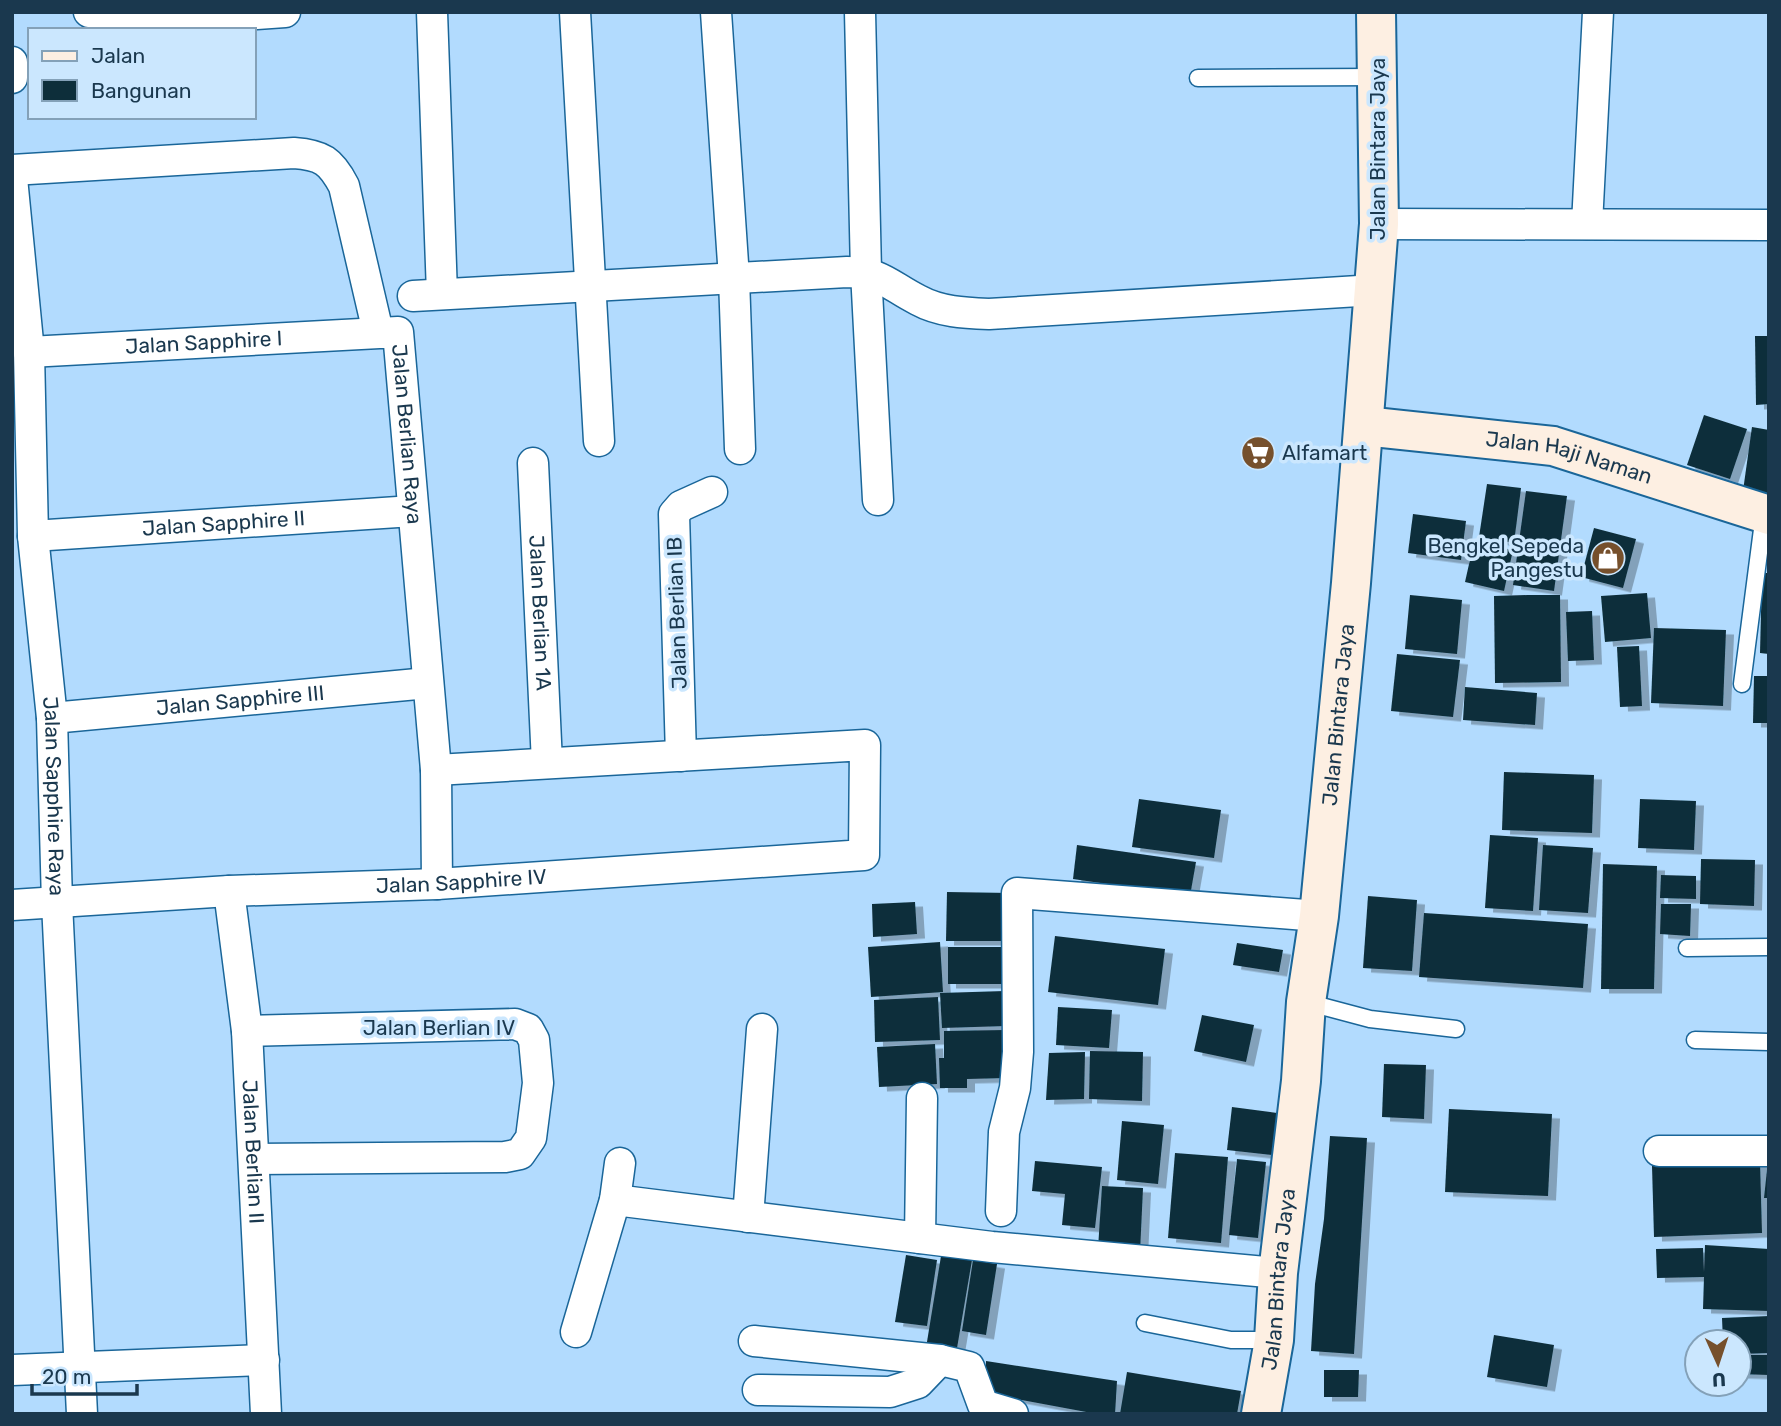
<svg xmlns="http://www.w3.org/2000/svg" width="1781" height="1426" viewBox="0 0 1781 1426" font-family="Rubik,sans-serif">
<defs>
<filter id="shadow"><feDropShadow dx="8" dy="4.5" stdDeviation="0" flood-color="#0004"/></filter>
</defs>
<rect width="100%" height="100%" fill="#b2dbfe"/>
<!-- building -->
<g fill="#0d2e3a" filter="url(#shadow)">
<path d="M1755,336H1769V404L1756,405Z"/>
<path d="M1704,415L1747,429L1730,479L1687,465Z"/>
<path d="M1752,427L1769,430V509L1741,505Z"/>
<path d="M1487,484L1521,488L1514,543L1479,537Z"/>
<path d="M1526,491L1567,496L1554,591L1513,585Z"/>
<path d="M1413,514L1466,521L1461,560L1408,553Z"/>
<path d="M1594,528L1636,539L1623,588L1581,577Z"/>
<path d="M1474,542L1513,550L1504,591L1465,582Z"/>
<path d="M1762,573H1769V654L1760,653Z"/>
<path d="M1647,593L1651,638L1605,642L1601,596Z"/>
<path d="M1410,595L1462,600L1457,654L1405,649Z"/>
<path d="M1528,595H1560L1561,682L1495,683L1494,596Z"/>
<path d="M1592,611L1594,660L1568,661L1566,612Z"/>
<path d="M1654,628L1726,630L1723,706L1651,703Z"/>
<path d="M1639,646L1642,706L1620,707L1617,647Z"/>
<path d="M1397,654L1460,660L1453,717L1391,711Z"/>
<path d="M1754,676H1769V723H1753Z"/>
<path d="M1465,687L1537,693L1535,725L1463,720Z"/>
<path d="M1504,772L1594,775L1592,833L1502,830Z"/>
<path d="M1139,799L1221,810L1214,858L1132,847Z"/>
<path d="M1640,799L1696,801L1694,850L1638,848Z"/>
<path d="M1490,835L1538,838L1533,911L1485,908Z"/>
<path d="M1077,845L1196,862L1190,896L1073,879Z"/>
<path d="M1543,845L1593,848L1588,913L1539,910Z"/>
<path d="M1701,859L1755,860L1754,906L1700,904Z"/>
<path d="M1603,864L1657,866L1654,989H1601Z"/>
<path d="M1661,875L1696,876V899L1660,898Z"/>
<path d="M947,892L1011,893V941H946Z"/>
<path d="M1368,896L1417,900L1412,971L1363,968Z"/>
<path d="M915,902L917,934L873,937L872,904Z"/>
<path d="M1661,904H1691L1690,936L1660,934Z"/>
<path d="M1424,913L1588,924L1583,988L1419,977Z"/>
<path d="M1055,936L1165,949L1158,1005L1048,992Z"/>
<path d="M940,942L943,992L871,997L868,947Z"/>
<path d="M1237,943L1283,950L1279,972L1233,965Z"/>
<rect x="948" y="947" width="59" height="37"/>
<path d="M1005,991L1006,1026L942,1028L940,993Z"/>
<path d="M938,997L940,1040L875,1042L874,1000Z"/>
<path d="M1058,1007L1112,1010L1109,1048L1056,1045Z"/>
<path d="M1202,1015L1254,1025L1246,1062L1194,1051Z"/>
<path d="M1005,1030L1006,1078L967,1079V1088H940L939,1058H944V1031Z"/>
<path d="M935,1044L937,1084L879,1087L877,1047Z"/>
<path d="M1090,1051L1143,1052L1142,1101L1089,1099Z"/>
<path d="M1085,1052L1084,1099L1046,1100L1049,1053Z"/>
<path d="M1384,1064L1426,1065L1424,1119L1382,1117Z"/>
<path d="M1232,1107L1277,1113L1273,1155L1227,1150Z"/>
<path d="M1449,1109L1552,1114L1548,1196L1445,1192Z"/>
<path d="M1122,1121L1164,1125L1158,1184L1117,1180Z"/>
<path d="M1330,1136L1367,1138L1354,1354L1311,1351L1315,1284L1324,1219Z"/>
<path d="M1175,1153L1228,1157L1221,1243L1168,1238Z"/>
<path d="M1237,1159L1266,1162L1258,1238L1229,1235Z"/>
<path d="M1035,1161L1102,1167L1095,1228L1062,1225L1065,1194L1032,1191Z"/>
<path d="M1760,1162L1762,1233L1654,1237L1652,1166Z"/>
<path d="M1767,1170H1769V1198H1764Z"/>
<path d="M1102,1186L1143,1188L1140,1252L1098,1249Z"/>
<path d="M1705,1245L1769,1249V1311L1703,1309L1704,1277L1657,1278L1656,1249L1703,1248L1704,1272Z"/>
<path d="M942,1250L973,1254L956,1354L926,1348Z"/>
<path d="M906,1255L937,1260L927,1326L895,1322Z"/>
<path d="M973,1260L997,1264L986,1335L962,1331Z"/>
<path d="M1769,1316V1353L1739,1354V1342H1723L1722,1318Z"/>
<path d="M1494,1335L1554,1345L1547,1387L1487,1377Z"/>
<path d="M1739,1355H1769V1375L1739,1374Z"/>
<path d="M986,1361L1117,1381L1115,1414H1097L985,1393Z"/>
<path d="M1324,1370H1359L1358,1397H1324Z"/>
<path d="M1127,1372L1241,1391L1237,1414H1120Z"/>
</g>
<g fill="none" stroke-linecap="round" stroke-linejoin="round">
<!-- lane casing -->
<g stroke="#1a6699" stroke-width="19">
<g id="lane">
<path d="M1198,78L1378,77"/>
<path d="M1742,684L1764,514"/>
<path d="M1687,948L1769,947"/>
<path d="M1306,1002L1370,1019L1456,1029"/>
<path d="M1695,1040L1769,1042"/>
<path d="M1145,1323L1231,1340H1274"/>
</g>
</g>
<!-- street casing -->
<g stroke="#1a6699" stroke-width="33">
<g id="street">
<path d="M89,12L189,19L285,12"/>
<path d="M432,12L442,294"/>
<path d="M575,12L599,441"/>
<path d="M716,12L734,278L740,449"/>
<path d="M860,12L866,272L878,500"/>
<path d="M12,62V78"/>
<path d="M12,170L294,153C322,155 331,161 344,186L378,332"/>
<path id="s1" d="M12,178L29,352L33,536L52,718L57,903L82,1414"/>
<path d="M1379,224L1769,225"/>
<path d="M1587,224L1598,12"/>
<path d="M413,296L847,272C881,272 890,286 918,300C940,312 964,313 989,314L1375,290"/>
<path id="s2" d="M29,352L398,332L436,770L437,884"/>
<path id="s3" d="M533,463L547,763"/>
<path id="s4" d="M33,536L413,511"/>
<path id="s5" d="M52,718L428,683"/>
<path d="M681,756L674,514L681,506L712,492"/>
<path id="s6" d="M229,891L247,1031L266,1414"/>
<path id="s7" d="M12,905L229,891L437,884L864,855L865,745L436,770"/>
<path d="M247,1031L515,1024L528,1029L534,1040L538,1083L531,1138L520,1154L505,1157L254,1159"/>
<path d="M1659,1151H1769"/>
<path d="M615,1200L992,1247L1278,1273"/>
<path d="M1001,1211L1004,1132L1015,1088L1018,1052L1017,893L1319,916"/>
<path d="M748,1217L762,1029"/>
<path d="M920,1238L922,1098"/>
<path d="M576,1332L615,1200L620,1163"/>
<path d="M754,1341L940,1360L969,1367L983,1405L1013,1414"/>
<path d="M12,1370L264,1360"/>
<path d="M758,1390L890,1392L918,1383L940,1360"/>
</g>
</g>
<!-- secondary casing -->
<g stroke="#1a6699" stroke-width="42">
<g id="secondary">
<path id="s8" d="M1364,426L1553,446L1769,515"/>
<path id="s9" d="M1261,1414L1274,1340L1278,1273L1301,1081L1306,1002L1319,916L1351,583L1379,224L1376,12"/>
</g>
</g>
<!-- lane -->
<use href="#lane" stroke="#fff" stroke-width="16"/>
<!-- street -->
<use href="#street" stroke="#fff" stroke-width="30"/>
<!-- secondary -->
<use href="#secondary" stroke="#fdefe2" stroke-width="38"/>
</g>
<!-- icons -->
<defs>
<g id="supermarket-disc" transform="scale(1.75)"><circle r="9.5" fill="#76502c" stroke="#cbe7fe"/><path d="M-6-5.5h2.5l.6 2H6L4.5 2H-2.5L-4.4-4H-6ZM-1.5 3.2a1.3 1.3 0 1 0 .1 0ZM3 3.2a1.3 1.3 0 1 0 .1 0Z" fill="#fff"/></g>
<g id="shop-disc" transform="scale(1.75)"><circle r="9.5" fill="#76502c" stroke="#cbe7fe"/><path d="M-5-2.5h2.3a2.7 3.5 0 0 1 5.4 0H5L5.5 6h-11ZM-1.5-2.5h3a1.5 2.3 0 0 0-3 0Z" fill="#fff"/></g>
</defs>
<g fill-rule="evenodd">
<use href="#supermarket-disc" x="1258" y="453"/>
<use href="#shop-disc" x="1608" y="558"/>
</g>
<g text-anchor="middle" stroke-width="7" stroke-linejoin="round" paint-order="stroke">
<!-- street labels -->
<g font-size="21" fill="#1a384e" stroke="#cbe7fe">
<text transform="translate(1378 149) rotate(-90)" y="7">Jalan Bintara Jaya</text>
<text dy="7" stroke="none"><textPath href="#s2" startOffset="175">Jalan Sapphire I</textPath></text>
<text dy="7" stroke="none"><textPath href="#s2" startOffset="472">Jalan Berlian Raya</textPath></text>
<text dy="7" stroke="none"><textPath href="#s8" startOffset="208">Jalan Haji Naman</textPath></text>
<text dy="7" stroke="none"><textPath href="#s4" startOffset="191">Jalan Sapphire II</textPath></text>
<text dy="7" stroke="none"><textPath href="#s3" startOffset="150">Jalan Berlian 1A</textPath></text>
<text transform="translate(677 613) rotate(-92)" y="7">Jalan Berlian IB</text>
<text dy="7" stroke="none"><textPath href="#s5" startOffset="189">Jalan Sapphire III</textPath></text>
<text dy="7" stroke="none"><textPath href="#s9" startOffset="704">Jalan Bintara Jaya</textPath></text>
<text dy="7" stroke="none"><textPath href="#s1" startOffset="620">Jalan Sapphire Raya</textPath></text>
<text dy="7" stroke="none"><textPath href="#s7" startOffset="450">Jalan Sapphire IV</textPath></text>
<text x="439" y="1035">Jalan Berlian IV</text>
<text dy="7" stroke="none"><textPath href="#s6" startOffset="262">Jalan Berlian II</textPath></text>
<text dy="7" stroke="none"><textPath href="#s9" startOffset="136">Jalan Bintara Jaya</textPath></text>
</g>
<!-- poi labels -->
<g font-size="21" fill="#1a384e" stroke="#cbe7fe" text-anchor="start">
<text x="1282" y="460">Alfamart</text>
<text x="1584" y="553" text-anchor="end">Bengkel Sepeda<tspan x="1584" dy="24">Pangestu</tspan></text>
</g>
</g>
<!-- border -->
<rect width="1781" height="1426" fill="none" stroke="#1a384e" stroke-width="28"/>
<!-- legend -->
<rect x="28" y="28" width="228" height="91" fill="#cbe7fe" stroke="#84a1b8" stroke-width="2"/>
<rect x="42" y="51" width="35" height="10" fill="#fdefe2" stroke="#84a1b8" stroke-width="2"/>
<text x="91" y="63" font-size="21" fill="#1a384e">Jalan</text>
<rect x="42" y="80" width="35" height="21" fill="#0d2e3a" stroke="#84a1b8" stroke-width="2"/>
<text x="91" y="98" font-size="21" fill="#1a384e">Bangunan</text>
<!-- north arrow -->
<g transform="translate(1718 1363) rotate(177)"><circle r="33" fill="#cbe7fe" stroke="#84a1b8" stroke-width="2"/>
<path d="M0-5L12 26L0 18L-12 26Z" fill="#76502c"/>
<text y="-10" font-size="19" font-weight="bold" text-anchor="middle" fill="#1a384e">U</text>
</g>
<!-- scale -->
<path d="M32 1384v10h105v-10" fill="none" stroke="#1a384e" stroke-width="3.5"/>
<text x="42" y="1384" font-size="21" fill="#1a384e" stroke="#cbe7fe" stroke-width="5" paint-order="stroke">20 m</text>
</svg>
